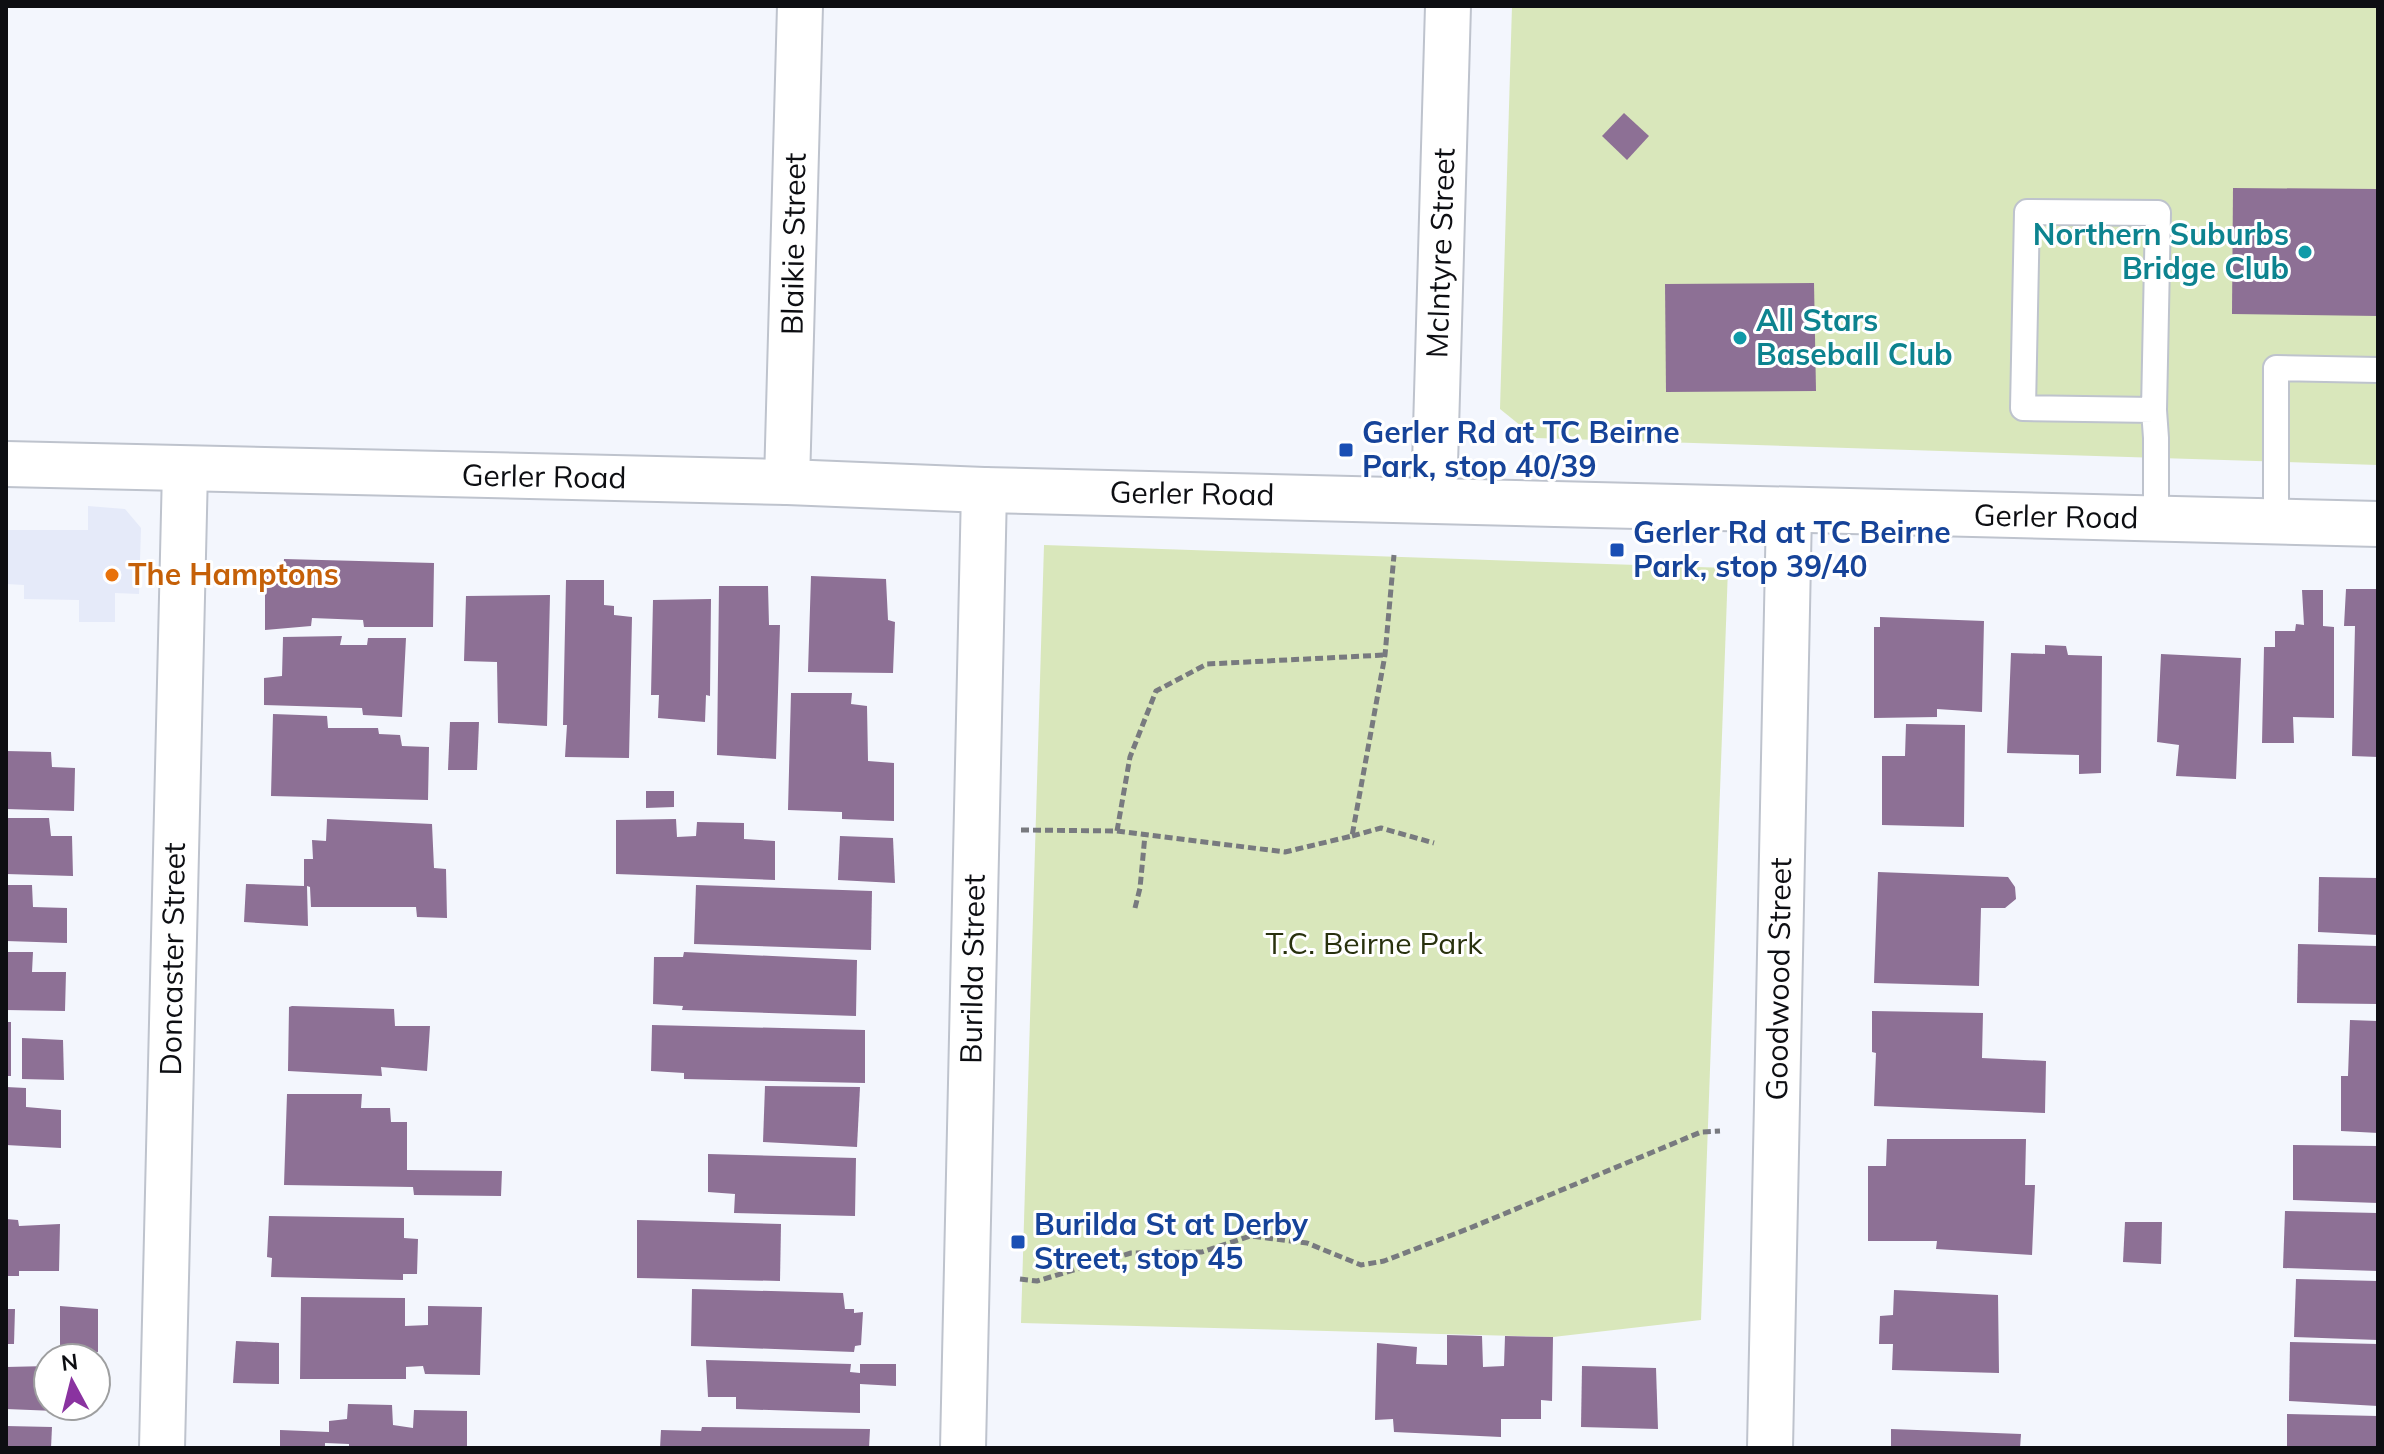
<svg xmlns="http://www.w3.org/2000/svg" width="2384" height="1454" viewBox="0 0 2384 1454" font-family="Mulish,sans-serif">
<rect width="100%" height="100%" fill="#f3f6fd"/>
<!-- built -->
<path fill="#e5eaf9" d="M88,506L125,509L141,528L139,594L115,593V622H79V600L24,599V585L6,584V530H88Z"/>
<!-- green -->
<g fill="#d9e7bb">
<path d="M1512,6H2378V465L1536,438L1500,409Z"/>
<path d="M1044,545L1728,568L1701,1320L1553,1337L1021,1323Z"/>
</g>
<!-- building -->
<g fill="#8d7095">
<path d="M1624,113L1649,136L1627,160L1602,136Z"/>
<path d="M2233,188L2378,189V316L2232,314Z"/>
<path d="M1814,283L1816,391L1666,392L1665,284Z"/>
<path d="M284,559L434,563L433,627H364L363,620L312,618L311,626L265,630V576L283,578Z"/>
<path d="M811,576L886,579L888,620L895,622L893,673L808,672Z"/>
<path d="M566,580H604V605L614,606V615L632,617L629,758L565,757L567,725H563Z"/>
<path d="M719,586H768L769,625H780L776,759L717,755Z"/>
<path d="M2346,589H2378V757L2352,756L2355,626H2344Z"/>
<path d="M2302,590H2323V626L2334,627V718L2293,717L2294,743H2262L2264,647H2275V631H2295L2296,624L2304,625Z"/>
<path d="M550,595L547,726L498,723L497,662L464,661L466,596Z"/>
<path d="M711,599L710,696L706,695L705,722L658,718L659,695H651L653,600Z"/>
<path d="M1880,617L1984,621L1982,712L1937,709V717L1874,718V627H1880Z"/>
<path d="M342,636L340,645H367L368,638H406L402,717L363,715L362,708L264,705V678L282,676L283,637Z"/>
<path d="M2045,645L2066,646L2068,655L2102,656L2101,773L2079,774V755L2007,753L2011,653L2045,654Z"/>
<path d="M2161,654L2241,658L2236,779L2176,776L2179,745L2157,742Z"/>
<path d="M791,693H852L851,704L867,706L868,761L894,763V821L842,819V812L788,810Z"/>
<path d="M273,714L327,716L328,728H378L379,734L400,735L402,746L429,747L428,800L271,796Z"/>
<path d="M450,722H479L477,770H448Z"/>
<path d="M1906,724L1965,725L1964,827L1882,825V756H1905Z"/>
<path d="M6,751L51,752L52,767L75,768L74,811L6,809Z"/>
<path d="M646,791H674V807L646,808Z"/>
<path d="M6,818H49L51,836H72L73,876L6,874Z"/>
<path d="M327,819L432,824L434,868L446,869L447,918L417,917L416,907H311L310,887L307,886L308,926L244,922L246,884L304,886V859H313L312,840L326,841Z"/>
<path d="M676,819L677,837L696,836L697,822L744,823V839L775,841V880L616,874V820Z"/>
<path d="M840,836L893,838L895,883L838,880Z"/>
<path d="M1878,872L2008,877L2015,887L2016,899L2005,908H1981L1979,986L1874,983Z"/>
<path d="M2319,877L2378,878V935L2318,932Z"/>
<path d="M6,885H32L33,907L67,908V943L6,941Z"/>
<path d="M696,885L872,891L871,950L694,944Z"/>
<path d="M2298,944L2378,946V1004L2297,1003Z"/>
<path d="M6,952H33L32,972H66L65,1011L6,1010Z"/>
<path d="M684,952L857,960L856,1016L682,1010L683,1006L653,1004L654,957H683Z"/>
<path d="M292,1006L394,1009L395,1026H430L427,1071L381,1067L382,1076L288,1071L289,1007Z"/>
<path d="M1872,1011L1983,1013L1982,1058L2046,1061L2045,1113L1874,1106L1876,1053L1872,1052Z"/>
<path d="M2350,1020L2378,1021V1133L2341,1131V1076H2348Z"/>
<rect x="6" y="1022" width="5" height="54"/>
<path d="M652,1025L865,1030V1083L684,1079V1073L651,1071Z"/>
<path d="M22,1038L63,1040L64,1080L22,1079Z"/>
<path d="M765,1086L860,1087L857,1147L763,1142Z"/>
<path d="M6,1087L26,1088V1107L61,1110V1148L6,1145Z"/>
<path d="M287,1094H362L361,1108H390L391,1122H407V1170L502,1171L501,1196L414,1195L413,1187L284,1185Z"/>
<path d="M1887,1139H2026L2025,1185H2035L2032,1255L1936,1249L1937,1241H1868V1166H1886Z"/>
<path d="M2293,1145L2378,1146V1203L2293,1200Z"/>
<path d="M708,1154L856,1158L855,1216L734,1213L735,1194L708,1192Z"/>
<path d="M2285,1211L2378,1213V1271L2283,1268Z"/>
<path d="M269,1216L404,1218V1238L418,1239L417,1274H403V1280L271,1277L272,1258L267,1257Z"/>
<path d="M6,1219L18,1220L19,1226L60,1224L59,1271H19V1276H6Z"/>
<path d="M637,1220L781,1224L780,1281L637,1278Z"/>
<path d="M2125,1222H2162L2161,1264L2123,1262Z"/>
<path d="M2296,1279L2378,1281V1340L2294,1337Z"/>
<path d="M692,1289L843,1293L845,1309H854V1313L863,1312L861,1345L855,1346L854,1352L691,1346Z"/>
<path d="M1894,1290L1998,1295L1999,1373L1892,1370L1893,1344H1879L1880,1316L1893,1315Z"/>
<path d="M301,1297L405,1298V1326L428,1325V1306L482,1307L480,1375L425,1374L423,1366L406,1367V1379H300Z"/>
<path d="M60,1306L98,1309V1352L60,1351Z"/>
<path d="M6,1309H15L14,1344H6Z"/>
<path d="M1447,1335L1482,1336L1483,1367L1504,1366L1505,1336L1553,1337L1552,1401L1541,1400V1419H1501V1437L1394,1432L1393,1419L1375,1420L1377,1343L1417,1347L1416,1364L1447,1365Z"/>
<path d="M236,1341L279,1343V1384L233,1383Z"/>
<path d="M2290,1342L2378,1344V1406L2289,1401Z"/>
<path d="M706,1360L851,1364L850,1372L860,1373V1364H896V1386L860,1384V1413L736,1409V1397H708Z"/>
<path d="M48,1366V1406H81L80,1412L6,1409V1367Z"/>
<path d="M1582,1366L1656,1368L1658,1429L1581,1427Z"/>
<path d="M348,1404L392,1405L393,1425L413,1428L414,1410L467,1411V1448H349V1444L325,1443V1448H280V1430L329,1432V1421L347,1419Z"/>
<path d="M2287,1414L2378,1416V1448H2287Z"/>
<path d="M6,1426L52,1427L51,1448H6Z"/>
<path d="M702,1427L870,1429L869,1448H660L661,1430L701,1431Z"/>
<path d="M1891,1429L2021,1434L2020,1448H1891Z"/>
</g>
<g fill="none" stroke-linecap="round" stroke-linejoin="round">
<!-- service casing -->
<g stroke="#bec3cd" stroke-width="28">
<g id="service">
<path d="M2154,410L2023,408L2027,212L2158,213L2154,410L2156,438V520"/>
<path d="M2276,521V368L2378,370"/>
</g>
</g>
<!-- minor casing -->
<g stroke="#bec3cd" stroke-width="48">
<g id="minor">
<path d="M787,482L800,6"/>
<path d="M1434,500L1448,6"/>
<path d="M162,1448L185,470"/>
<path d="M963,1448L984,490"/>
<path d="M1770,1448L1789,511"/>
</g>
</g>
<!-- tertiary casing -->
<g stroke="#bec3cd" stroke-width="48">
<path id="tertiary" d="M6,464L787,482L984,490L2378,524"/>
</g>
<!-- path -->
<g stroke="#787a7f" stroke-width="5" stroke-dasharray="8 4" stroke-linecap="butt">
<path d="M1021,830L1117,831L1285,852L1352,836L1385,655L1394,555"/>
<path d="M1117,831L1130,757L1156,691L1207,664L1385,655"/>
<path d="M1352,836L1381,828L1434,843"/>
<path d="M1135,908L1140,888L1145,835"/>
<path d="M1020,1279L1037,1281L1131,1253L1202,1252L1250,1236L1307,1243L1361,1265L1384,1261L1470,1228L1701,1132L1720,1131"/>
</g>
<!-- service -->
<use href="#service" stroke="#fff" stroke-width="24"/>
<!-- minor -->
<use href="#minor" stroke="#fff" stroke-width="44"/>
<!-- tertiary -->
<use href="#tertiary" stroke="#fff" stroke-width="44"/>
</g>
<!-- markers -->
<g fill="#0f9aa8" stroke="#fff" stroke-width="3">
<circle cx="2305" cy="252" r="8"/>
<circle cx="1740" cy="338" r="8"/>
</g>
<g fill="#1a4fb4" stroke="#fff" stroke-width="3">
<rect x="1338" y="442" width="16" height="16" rx="4"/>
<rect x="1609" y="542" width="16" height="16" rx="4"/>
<rect x="1010" y="1234" width="16" height="16" rx="4"/>
</g>
<circle fill="#e8710a" stroke="#fff" stroke-width="3" cx="112" cy="575" r="8"/>
<g text-anchor="middle" stroke-width="6" stroke-linejoin="round" paint-order="stroke">
<!-- culture labels -->
<g font-size="30" font-weight="bold" fill="#0d838f" stroke="#fff" text-anchor="end">
<text x="2289" y="245">Northern Suburbs<tspan x="2289" dy="34">Bridge Club</tspan></text>
<text x="1756" y="331" text-anchor="start">All Stars<tspan x="1756" dy="34">Baseball Club</tspan></text>
</g>
<!-- street labels -->
<g font-size="30" fill="#0d0e12" stroke="#fff">
<text transform="translate(794 244) rotate(-89)" y="10">Blaikie Street</text>
<text transform="translate(1441 253) rotate(-88)" y="10">McIntyre Street</text>
<text transform="translate(544 477) rotate(1)" y="10">Gerler Road</text>
<text transform="translate(1192 494) rotate(1)" y="10">Gerler Road</text>
<text transform="translate(2056 517) rotate(1)" y="10">Gerler Road</text>
<text transform="translate(173 959) rotate(-89)" y="10">Doncaster Street</text>
<text transform="translate(973 969) rotate(-89)" y="10">Burilda Street</text>
<text transform="translate(1779 979) rotate(-89)" y="10">Goodwood Street</text>
</g>
<!-- transit labels -->
<g font-size="30" font-weight="bold" fill="#164399" stroke="#fff" text-anchor="start">
<text x="1362" y="443">Gerler Rd at TC Beirne<tspan x="1362" dy="34">Park, stop 40/39</tspan></text>
<text x="1633" y="543">Gerler Rd at TC Beirne<tspan x="1633" dy="34">Park, stop 39/40</tspan></text>
<text x="1034" y="1235">Burilda St at Derby<tspan x="1034" dy="34">Street, stop 45</tspan></text>
</g>
<!-- food labels -->
<g font-size="30" font-weight="bold" fill="#c56008" stroke="#fff" text-anchor="start">
<text x="128" y="585">The Hamptons</text>
</g>
<!-- park labels -->
<g font-size="30" fill="#28310d" stroke="#fff">
<text x="1374" y="954">T.C. Beirne Park</text>
</g>
</g>
<!-- border -->
<rect width="2384" height="1454" fill="none" stroke="#0d0e12" stroke-width="16"/>
<!-- north arrow -->
<g transform="translate(72 1382) rotate(353)"><circle r="38" fill="#ffffff" stroke="#9e9fa0" stroke-width="2"/>
<path d="M0-6L14 30L0 20L-14 30Z" fill="#8a33a0"/>
<text y="-12" font-size="22" font-weight="bold" text-anchor="middle" fill="#0d0e12">N</text>
</g>
</svg>
